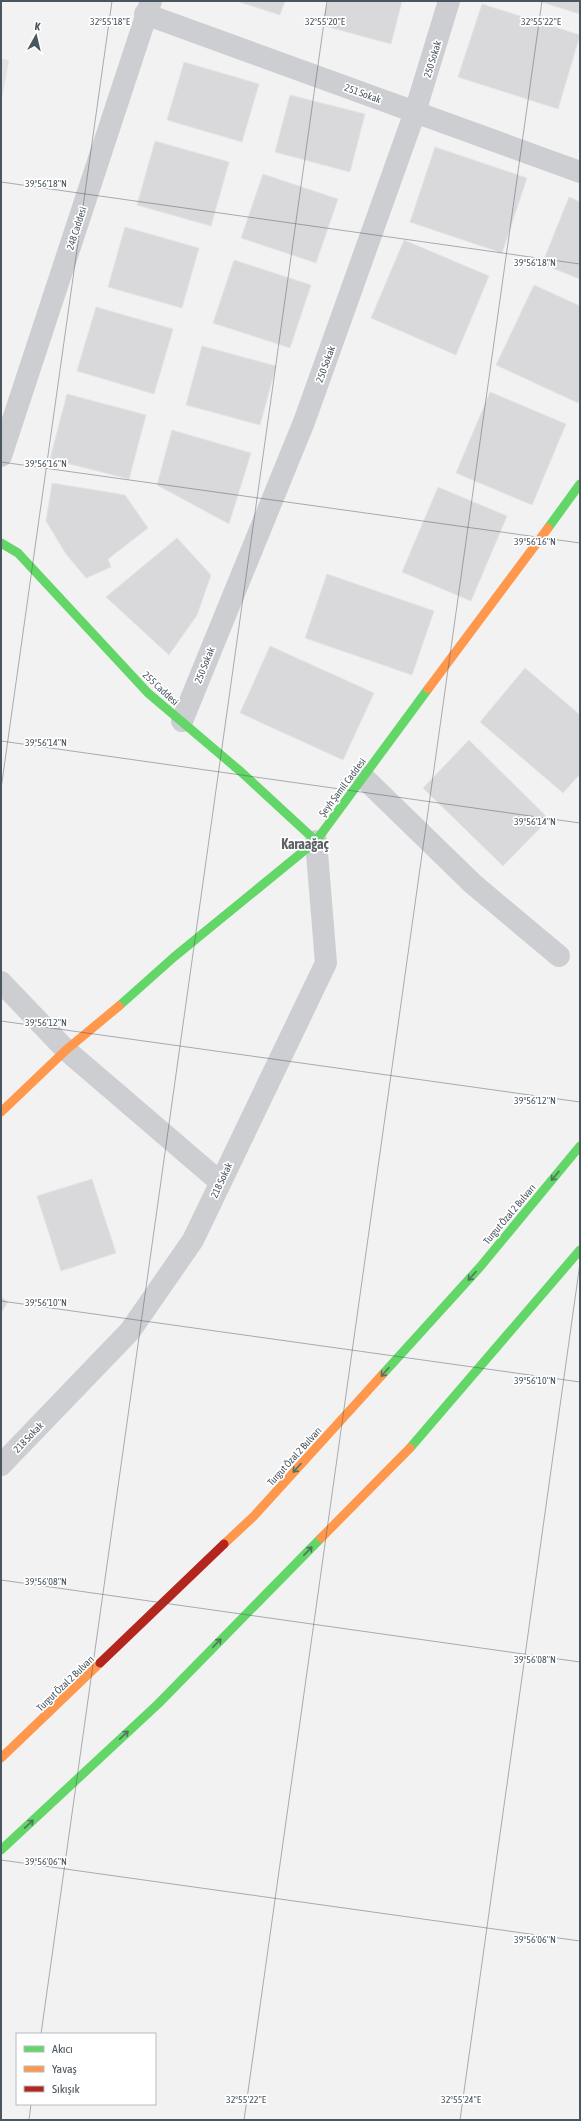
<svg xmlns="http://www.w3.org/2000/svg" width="581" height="2121" viewBox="0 0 581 2121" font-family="'Asap Condensed',sans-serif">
<rect width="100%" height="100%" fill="#f3f2f2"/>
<!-- education -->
<path fill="#e4e2e3" d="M1,59L9,60L1,105Z"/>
<!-- building -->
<g fill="#d9d9db" stroke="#e4e4e5">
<path d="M236,1H285L280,15Z"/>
<path d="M328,1H402L391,44L321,25Z"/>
<path d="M538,1H580V14Z"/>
<path d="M482,4L580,35L558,109L458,77Z"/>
<path d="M184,62L259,84L242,142L167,120Z"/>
<path d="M290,95L365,114L350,172L275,152Z"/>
<path d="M155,141L229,162L211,226L137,205Z"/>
<path d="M435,147L527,178L502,253L410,222Z"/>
<path d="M263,174L338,199L316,263L241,238Z"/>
<path d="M569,197L580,202V279L542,264Z"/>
<path d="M125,227L199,248L182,308L108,287Z"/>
<path d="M404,240L489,276L456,355L371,318Z"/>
<path d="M234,260L311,285L290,348L213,323Z"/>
<path d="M534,285L580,306V399L578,403L496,365Z"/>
<path d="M96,307L173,329L154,394L77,371Z"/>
<path d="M202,346L276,366L260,425L186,405Z"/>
<path d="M490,392L566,424L532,505L456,473Z"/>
<path d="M67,394L146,415L129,479L50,459Z"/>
<path d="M172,430L251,453L229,524L157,485Z"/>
<path d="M52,483L125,495L148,528L108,559L111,567L86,578L66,554L46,521Z"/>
<path d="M438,487L507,516L471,601L402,572Z"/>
<path d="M177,538L211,575L197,615L169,655L106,597Z"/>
<path d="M327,574L434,611L412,675L305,638Z"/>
<path d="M270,646L374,693L343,760L240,713Z"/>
<path d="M525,668L580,715V774L563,793L480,722Z"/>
<path d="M469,740L549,819L503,866L423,788Z"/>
<path d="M92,1179L116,1253L61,1271L37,1196Z"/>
<path d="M1,1297L8,1302L1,1313Z"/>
</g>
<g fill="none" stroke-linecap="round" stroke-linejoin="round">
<!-- street -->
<g stroke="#ccced1" stroke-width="22">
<path d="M145,14L580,172"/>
<path d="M1,456L151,1"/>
<path d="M182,721L304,422L415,112L449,1"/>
<path d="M363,777L473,884L559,956"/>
<path d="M1,982L66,1050L220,1182"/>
<path d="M1,1465L130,1331L193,1240L326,963L316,841"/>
</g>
<!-- fast -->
<g stroke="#63d668" stroke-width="9">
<path d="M548,528L580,484"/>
<path d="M1,543L18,553L148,693L240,771L316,841"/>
<path d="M119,1006L174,957L316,841L428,689"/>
<path d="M382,1375L480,1267L580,1146"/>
<path d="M410,1448L580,1250"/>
<path d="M1,1850L158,1704L321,1538"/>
</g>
<!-- slow -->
<g stroke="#ff974d" stroke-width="9">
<path d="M428,689L548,528"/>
<path d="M1,1112L66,1050L119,1006"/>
<path d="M321,1538L410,1448"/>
<path d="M224,1544L254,1516L382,1375"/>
<path d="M1,1758L100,1663"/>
</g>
<!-- jam -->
<path stroke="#b3261e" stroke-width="9" d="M100,1663L224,1544"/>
</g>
<!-- one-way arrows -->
<defs><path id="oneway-shaft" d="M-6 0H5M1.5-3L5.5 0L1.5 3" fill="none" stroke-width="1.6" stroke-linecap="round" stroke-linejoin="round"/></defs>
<g stroke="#507561">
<use href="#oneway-shaft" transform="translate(555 1176) rotate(130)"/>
<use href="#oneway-shaft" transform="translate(472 1276) rotate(132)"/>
<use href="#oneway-shaft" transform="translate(385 1372) rotate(132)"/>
<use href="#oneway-shaft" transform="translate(297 1468) rotate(132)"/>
<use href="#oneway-shaft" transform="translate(308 1551) rotate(-46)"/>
<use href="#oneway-shaft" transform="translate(217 1643) rotate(-46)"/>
<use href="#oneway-shaft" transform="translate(124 1735) rotate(-43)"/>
<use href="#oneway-shaft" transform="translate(29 1824) rotate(-43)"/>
</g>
<!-- ticks -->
<path fill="none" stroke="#49555f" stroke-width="1" stroke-opacity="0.45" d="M1,182L580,264M1,462L580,543M1,741L580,823M1,789L112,1M1,1021L580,1102M1,1301L580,1382M1,1580L580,1662M1,1860L580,1941M41,2034L327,1M29,2120L31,2104M244,2120L542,1M460,2120L580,1263"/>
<g text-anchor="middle" stroke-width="3.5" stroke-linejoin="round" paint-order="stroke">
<!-- street labels -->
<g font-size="10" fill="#49555f" stroke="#fff">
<text transform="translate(432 59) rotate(-73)" y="4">250 Sokak</text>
<text transform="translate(363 93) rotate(20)" y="4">251 Sokak</text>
<text transform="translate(76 228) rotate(-72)" y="4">248 Caddesi</text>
<text transform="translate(325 364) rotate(-70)" y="4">250 Sokak</text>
<text transform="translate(204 665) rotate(-68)" y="4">250 Sokak</text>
<text transform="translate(161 688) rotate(43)" y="4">255 Caddesi</text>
<text transform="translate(342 787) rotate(-53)" y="4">Şeyh Şamil Caddesi</text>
<text transform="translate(221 1180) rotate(-65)" y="4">218 Sokak</text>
<text transform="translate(509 1214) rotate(-50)" y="4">Turgut Özal 2 Bulvarı</text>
<text transform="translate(28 1437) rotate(-46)" y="4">218 Sokak</text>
<text transform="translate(294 1456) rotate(-48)" y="4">Turgut Özal 2 Bulvarı</text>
<text transform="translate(65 1683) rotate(-44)" y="4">Turgut Özal 2 Bulvarı</text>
</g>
<!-- district labels -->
<g font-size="14" font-weight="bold" fill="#5e6266" stroke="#fff">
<text x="305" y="849">Karaağaç</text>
</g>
</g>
<g font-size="10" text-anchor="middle" fill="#49555f" stroke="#fff" stroke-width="3.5" stroke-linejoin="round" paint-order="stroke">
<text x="110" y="25">32°55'18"E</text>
<text x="325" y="25">32°55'20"E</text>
<text x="541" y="25">32°55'22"E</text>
<text x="46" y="187">39°56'18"N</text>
<text x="535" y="266">39°56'18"N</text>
<text x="46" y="467">39°56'16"N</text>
<text x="535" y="545">39°56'16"N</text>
<text x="46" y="746">39°56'14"N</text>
<text x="535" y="825">39°56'14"N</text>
<text x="46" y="1026">39°56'12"N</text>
<text x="535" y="1104">39°56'12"N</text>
<text x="46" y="1306">39°56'10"N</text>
<text x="535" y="1384">39°56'10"N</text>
<text x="46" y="1585">39°56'08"N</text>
<text x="535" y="1663">39°56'08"N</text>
<text x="46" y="1865">39°56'06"N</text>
<text x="535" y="1943">39°56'06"N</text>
<text x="246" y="2103">32°55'22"E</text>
<text x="461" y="2103">32°55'24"E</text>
</g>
<!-- border -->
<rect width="581" height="2121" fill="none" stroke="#49555f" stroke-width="4"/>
<!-- legend -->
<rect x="16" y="2033" width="140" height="72" fill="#ffffff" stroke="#b6bbbf"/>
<rect x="24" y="2046" width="20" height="6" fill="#63d668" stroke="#b6bbbf"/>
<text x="52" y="2053" font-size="12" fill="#49555f">Akıcı</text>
<rect x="24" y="2066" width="20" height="6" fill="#ff974d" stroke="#b6bbbf"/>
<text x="52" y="2073" font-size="12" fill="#49555f">Yavaş</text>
<rect x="24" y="2086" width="20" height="6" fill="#b3261e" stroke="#b6bbbf"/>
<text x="52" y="2093" font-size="12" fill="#49555f">Sıkışık</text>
<!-- north arrow -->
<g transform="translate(36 36) rotate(8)" stroke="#ffffff" stroke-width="3" paint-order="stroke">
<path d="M0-3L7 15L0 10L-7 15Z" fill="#49555f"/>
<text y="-6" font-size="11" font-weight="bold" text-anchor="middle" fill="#49555f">K</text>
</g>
</svg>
